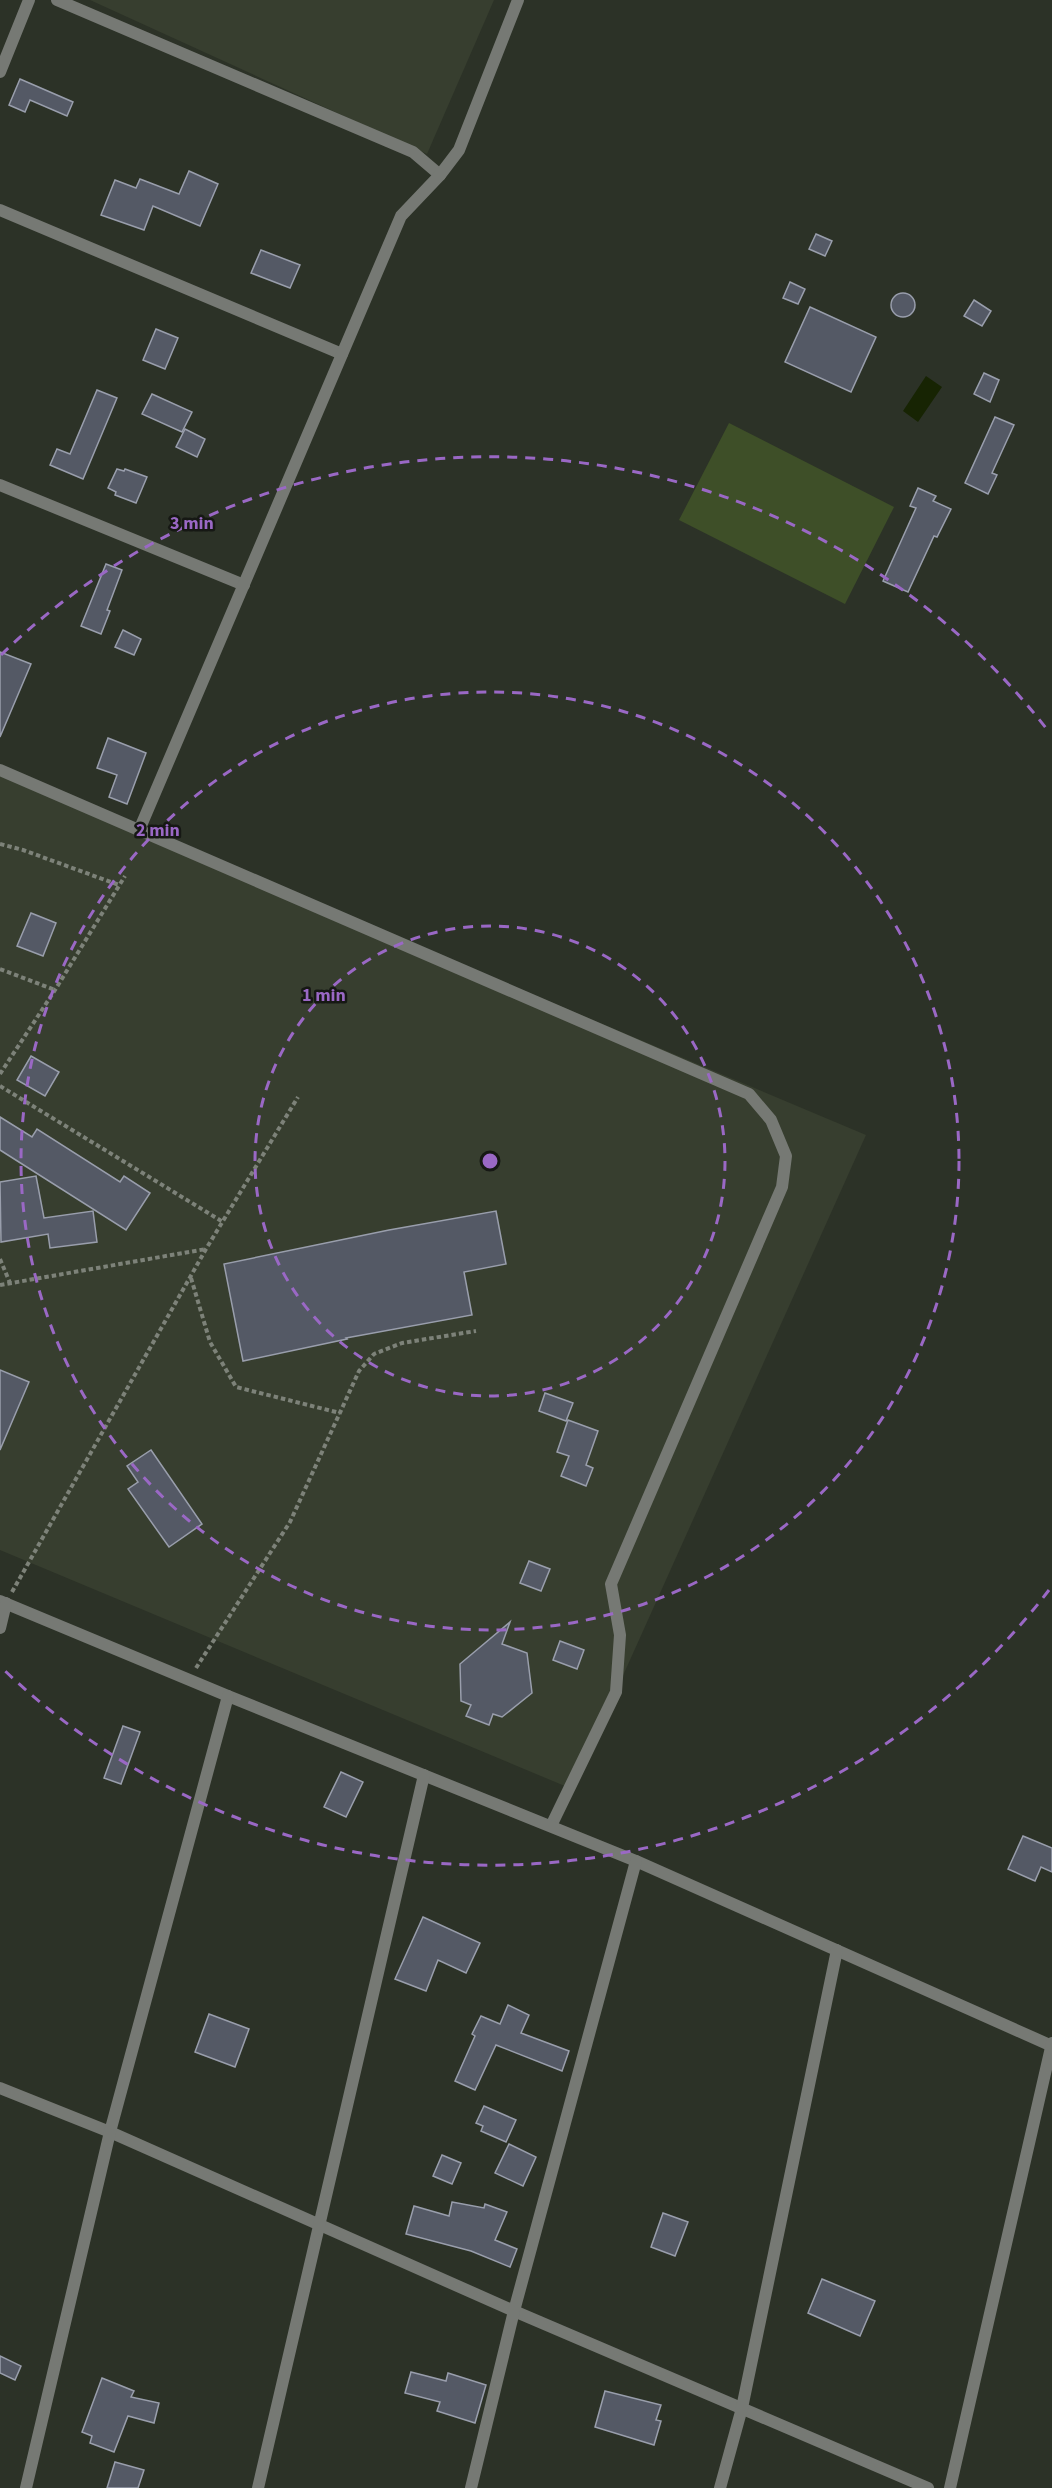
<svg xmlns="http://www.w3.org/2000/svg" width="1052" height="2488" viewBox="0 0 1052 2488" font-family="'Source Sans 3',sans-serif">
<rect width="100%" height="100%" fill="#2c3227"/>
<!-- built -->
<g fill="#373e2f">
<path d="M90,0H494L427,154Z"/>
<path d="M0,770L866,1135L572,1789L0,1550Z"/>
</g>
<!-- green -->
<path fill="#3e4f28" d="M729,423L894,507L845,604L679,520Z"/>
<!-- water -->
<path fill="#172403" d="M926,376L942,387L918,422L903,411Z"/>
<!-- building -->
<g fill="#545965" stroke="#999eac" stroke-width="1.5">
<path d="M20,79L73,102L67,116L30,100L25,112L9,105Z"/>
<path d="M189,171L218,184L200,226L153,206L144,230L101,215L115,180L136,188L140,179L179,194Z"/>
<path d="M816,234L832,241L825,256L809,249Z"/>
<path d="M261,250L300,265L290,288L251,273Z"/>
<path d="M790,282L805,289L798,304L783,298Z"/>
<circle cx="903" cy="305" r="12"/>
<path d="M974,300L991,311L982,326L964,316Z"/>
<path d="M810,307L876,337L851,392L785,362Z"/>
<path d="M156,329L178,338L165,369L143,360Z"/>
<path d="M984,373L999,380L990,402L974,394Z"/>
<path d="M97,390L117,398L83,479L50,465L57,449L70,454Z"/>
<path d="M152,394L192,412L182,432L142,414Z"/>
<path d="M995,417L1014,425L992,473L997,475L988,494L965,483Z"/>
<path d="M185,429L205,439L197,457L176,447Z"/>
<path d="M117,469L124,471L125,469L147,477L136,503L115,495L116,492L108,488Z"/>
<path d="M918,488L936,496L933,501L951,509L937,537L934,536L908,592L883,581L916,508L910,506Z"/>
<path d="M106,564L122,570L107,610L110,611L101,634L81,626Z"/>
<path d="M123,630L141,639L134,655L115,647Z"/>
<path d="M0,652L31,664L0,737Z"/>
<path d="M108,738L146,753L127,804L109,797L117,775L97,768Z"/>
<path d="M31,913L56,923L43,956L17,946Z"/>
<path d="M31,1056L59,1072L45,1096L17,1080Z"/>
<path d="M0,1117L32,1137L37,1129L120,1182L124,1176L150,1193L126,1230L0,1150Z"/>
<path d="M36,1176L44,1218L93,1211L97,1242L50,1248L48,1234L1,1242L0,1182Z"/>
<path d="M496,1211L506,1264L464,1272L472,1315L346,1338L347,1339L243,1361L224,1264L389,1230Z"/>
<path d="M0,1370L29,1382L0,1450Z"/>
<path d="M545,1393L573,1403L566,1421L539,1411Z"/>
<path d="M568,1420L598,1431L586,1465L593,1468L586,1486L561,1476L569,1456L557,1452Z"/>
<path d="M151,1450L202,1524L169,1547L128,1489L138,1482L127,1466Z"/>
<path d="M529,1561L550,1569L541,1591L520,1583Z"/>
<path d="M510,1622L502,1644L527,1653L532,1693L502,1717L493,1714L489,1725L466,1716L471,1705L461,1701L460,1664Z"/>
<path d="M560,1641L584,1650L577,1669L553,1660Z"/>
<path d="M123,1726L140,1732L121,1784L104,1778Z"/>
<path d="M341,1772L363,1782L346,1817L324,1807Z"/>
<path d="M1023,1836L1052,1848V1872L1041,1867L1035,1881L1008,1869Z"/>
<path d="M423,1917L480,1943L466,1973L438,1960L426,1991L395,1979Z"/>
<path d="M508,2005L529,2015L521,2033L569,2051L562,2071L496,2045L475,2090L455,2081L475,2036L472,2034L481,2016L500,2024Z"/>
<path d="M209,2014L249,2029L235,2067L195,2052Z"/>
<path d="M484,2106L516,2120L506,2142L481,2131L483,2126L476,2123Z"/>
<path d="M509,2144L536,2157L523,2186L495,2173Z"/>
<path d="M442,2155L461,2163L452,2184L433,2176Z"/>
<path d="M452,2202L484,2208L485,2204L507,2212L495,2240L517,2249L510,2267L471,2251L406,2234L414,2206L449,2216Z"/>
<path d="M663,2213L688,2222L675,2256L651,2247Z"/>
<path d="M822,2279L875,2301L860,2336L808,2313Z"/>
<path d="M0,2356L21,2366L15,2380L0,2373Z"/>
<path d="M411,2372L446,2381L448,2373L486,2385L475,2423L437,2411L440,2402L405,2393Z"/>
<path d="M102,2378L134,2391L131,2397L159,2403L154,2423L128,2416L114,2452L90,2443L92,2436L82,2432Z"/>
<path d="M605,2391L661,2405L656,2420L661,2421L654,2445L595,2427Z"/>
<path d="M115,2462L144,2470L138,2488H107Z"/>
</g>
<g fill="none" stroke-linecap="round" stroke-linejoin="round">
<!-- path -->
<g stroke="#7d8279" stroke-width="4" stroke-dasharray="4.5 3" stroke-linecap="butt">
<path d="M0,844L23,850L119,885"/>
<path d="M0,969L55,990"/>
<path d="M0,1074L55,990L125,876"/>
<path d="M0,1086L223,1222"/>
<path d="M0,1259L10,1283"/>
<path d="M191,1278L210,1342L236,1387L340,1413"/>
<path d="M0,1285L206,1249"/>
<path d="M12,1592L206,1249L298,1097"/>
<path d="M196,1668L290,1522L359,1371L374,1354L402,1343L476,1331"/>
</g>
<!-- street -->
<g stroke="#767974" stroke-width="12">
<path d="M57,0L413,152L440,175"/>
<path d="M0,72L29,0"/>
<path d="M0,210L342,354"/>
<path d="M0,485L244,585"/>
<path d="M0,770L749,1094L771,1120L786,1156L782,1187L611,1584L620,1635L616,1692L551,1826"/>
<path d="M140,828L401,216L440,175L459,150L518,0"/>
<path d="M0,1601L228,1696L636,1861L1052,2046"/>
<path d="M0,1628L6,1603"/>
<path d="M0,2088L110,2132L514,2311L928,2488"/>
<path d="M26,2488L110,2132L228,1696"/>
<path d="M258,2488L424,1775"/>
<path d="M471,2488L514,2311L636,1861"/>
<path d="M720,2488L742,2408L837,1950"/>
<path d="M950,2488L1052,2043"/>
</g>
</g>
<!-- distance rings -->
<g fill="none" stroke="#9a68c5" stroke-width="3" stroke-dasharray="10 8">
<circle cx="490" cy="1161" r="235"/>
<circle cx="490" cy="1161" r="469"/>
<path d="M1049 1590A704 704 0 0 1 1 1667M1 655A704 704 0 0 1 1049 732"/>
</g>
<circle cx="490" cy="1161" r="9" fill="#9a68c5" stroke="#161814" stroke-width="3"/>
<g font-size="18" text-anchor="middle" font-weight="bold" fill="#9a68c5" stroke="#161814" stroke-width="5" stroke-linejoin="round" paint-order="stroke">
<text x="192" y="529">3 min</text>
<text x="158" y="836">2 min</text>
<text x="324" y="1001">1 min</text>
</g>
</svg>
